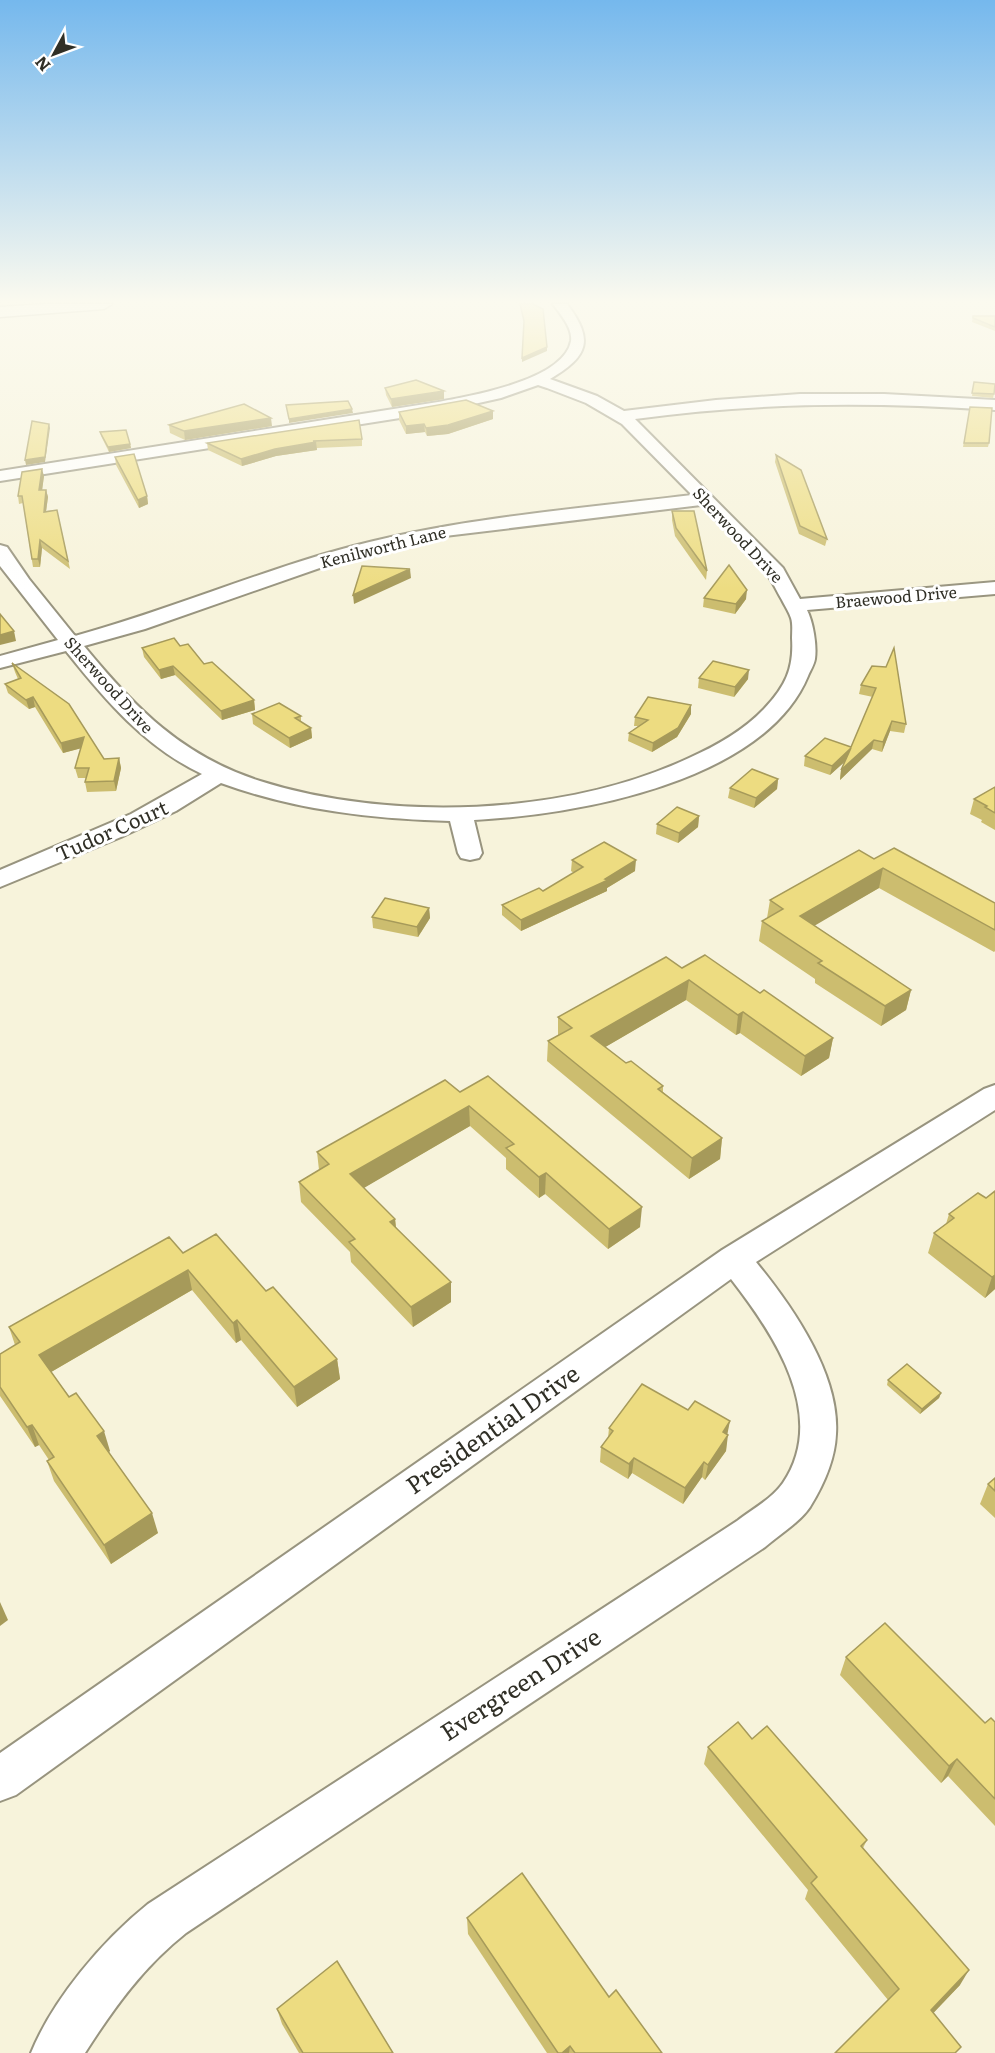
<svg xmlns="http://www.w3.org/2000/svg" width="995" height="2053" viewBox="0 0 995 2053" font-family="Literata,serif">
<rect width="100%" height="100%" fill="#f7f3db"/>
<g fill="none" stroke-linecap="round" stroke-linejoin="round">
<!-- street casing -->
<g stroke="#98947f" stroke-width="4">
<g id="street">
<path d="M553,304H567C594,340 589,356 550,379L597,396L624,411L716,400L800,394H884L995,400V410C871,402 758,402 635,419L783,568L800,599L995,582V594L807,610C813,622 817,645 815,659C814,665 810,671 808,676C764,782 576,815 474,820L482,853L479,858L470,860L461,858L458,853L450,821C372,819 295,810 221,783L176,811L121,837L0,887V870L131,814L202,774C145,747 105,700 66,651L0,668V656L58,640L0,566V545L7,547L29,579L75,636C159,613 238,580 321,555C441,519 568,510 692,495L622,424L586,403L547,388L538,385L501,398L438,412L0,481V471L438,402C471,396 564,380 571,341C573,328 560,314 553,304ZM701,505C723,527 748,549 767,574C773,582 777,592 782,600C785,606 789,612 791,618C793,624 792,632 792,638C794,669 785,687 764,709C743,731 716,746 689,758C565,816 390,822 260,781C182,756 135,708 84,646L145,629L334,563L445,536Z"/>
<path d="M995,1085V1110L756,1262C792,1306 840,1374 836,1434C835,1460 823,1486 810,1507C799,1523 780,1534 765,1547L186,1933C144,1966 113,2009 85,2053H31C53,1999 103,1940 148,1904L737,1521C752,1509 772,1499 783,1483C829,1415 773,1333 731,1279L16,1795L0,1801V1753L722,1250L984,1089Z"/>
</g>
</g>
<!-- secondary casing -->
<g stroke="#98947f" stroke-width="3">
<path id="secondary" d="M45,304H112L104,309L0,317V307Z"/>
</g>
<!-- street -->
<use href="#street" fill="#fff" fill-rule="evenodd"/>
<!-- secondary -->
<use href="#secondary" fill="#fff" fill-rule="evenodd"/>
</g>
<!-- wall -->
<g fill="#ccbd6f">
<path d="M973,316H995V331L972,322Z"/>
<path d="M974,382L994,394L993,398L972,396Z"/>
<path d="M385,388L444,391V399L392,407L386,395Z"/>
<path d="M970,407L989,443L988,447H963Z"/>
<path d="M399,412L493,419L448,434L427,436L425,432L406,434L399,420Z"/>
<path d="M169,425L272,426L185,440L170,433Z"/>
<path d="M100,432L130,444L131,448L109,452L101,436Z"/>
<path d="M362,439V446L317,448V450L276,456L242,466L208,450L207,443Z"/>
<path d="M776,455L827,539L825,546L799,534L775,462Z"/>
<path d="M115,457L147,496L148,504L139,508L116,465Z"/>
<path d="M44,476L42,490H46L48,497L46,511L57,510L70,569L42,548L40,567H33L23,503L19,504L18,496Z"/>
<path d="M672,511L707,571L706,580L675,536L672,520Z"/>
<path d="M704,598L746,599L735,614L703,607Z"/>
<path d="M180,646L254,700L255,710L222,720L175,675L161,679L144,657L142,648Z"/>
<path d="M12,663L104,759L119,758L121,768L116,791L87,792L85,782L86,778H78L75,768L81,748L63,753L35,707L29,709L8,693L5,684L18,679L15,672Z"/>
<path d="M872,666L906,724L904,733L890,731L882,752L872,749L840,780L841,770L845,761L830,775L804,766L805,756L851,747L873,697L859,694L861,685Z"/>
<path d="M699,678L748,679L734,697L698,688Z"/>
<path d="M252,714L301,716V722L311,728L312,738L290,748L253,724Z"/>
<path d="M691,714L677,737L652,752L628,741L629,733L638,726H634L635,717Z"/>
<path d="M778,779L777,789L754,808L728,798L730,788Z"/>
<path d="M995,787V830L981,822L982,820L970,814L974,799Z"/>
<path d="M699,816L698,827L678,843L656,834L657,824Z"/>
<path d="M874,859L995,903V951L994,952L879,888L814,925L911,990L906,1010L881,1026L815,983V979L759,941L762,921L767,918L770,900Z"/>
<path d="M572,860L635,871L607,888V891L521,931L502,915V905L543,891L574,873L571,871Z"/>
<path d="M429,908L430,918L418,937L373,928L372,917Z"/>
<path d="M682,968L760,993L833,1038L829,1058L801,1076L740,1033L736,1035L686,1000L605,1047L626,1063L663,1086V1092L722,1138L720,1159L689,1179L547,1061L548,1041L558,1035V1017Z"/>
<path d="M460,1092L640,1227L608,1249L545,1194L539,1198L506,1169V1158L470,1126L363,1188L395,1219L396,1227L451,1302L413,1327L351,1262L350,1252L301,1202L299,1182L319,1170L317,1152Z"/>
<path d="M986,1198L995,1289L985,1298L928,1253L934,1233L946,1224L949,1214Z"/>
<path d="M183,1253L266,1291L337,1359L340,1379L297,1407L241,1340L236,1343L192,1290L51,1372L110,1451L109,1452L158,1533L111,1564L54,1481L47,1461L49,1460L39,1445L35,1447L0,1396V1354L15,1345L9,1327Z"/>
<path d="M888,1380L941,1393L939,1398L920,1414L887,1385Z"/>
<path d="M609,1428L727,1435L726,1451L705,1480L702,1477L683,1504L632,1473L628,1479L600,1462L601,1447L608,1438Z"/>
<path d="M995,1478V1518L980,1504L988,1484Z"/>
<path d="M846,1657L985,1723L995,1722V1826L948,1776L941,1783L840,1675Z"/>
<path d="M752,1739L867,1840L863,1848L960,1985L933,2013L888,2000L805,1899L808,1890L704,1764L708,1747Z"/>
<path d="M467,1918L609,1997L662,2053H547L468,1934Z"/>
<path d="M277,2009L393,2053H299L282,2024Z"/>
</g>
<!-- shaded-wall -->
<g fill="#a69a5a">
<path d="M547,347V351L522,362V358Z"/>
<path d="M444,391V399L392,407L391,399Z"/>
<path d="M352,409L353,413L289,423V419Z"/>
<path d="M493,411V419L448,434L427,436L426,428Z"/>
<path d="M271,418L272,426L185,440L184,431Z"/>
<path d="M49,424L50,428L45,462L26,465L25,460Z"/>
<path d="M424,424L425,432L406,434V426Z"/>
<path d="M316,442L317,450L276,456L242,466L241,459L275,449Z"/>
<path d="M130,444L131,448L109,452L108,447Z"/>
<path d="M42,469L44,476L41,498L39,490Z"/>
<path d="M46,490L48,497L45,519L44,512Z"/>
<path d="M147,496L148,504L139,508L138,500Z"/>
<path d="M40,540L42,548L40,567L38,559Z"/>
<path d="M410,569L411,578L354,604L353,595Z"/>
<path d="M747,590L746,599L735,614L736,604Z"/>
<path d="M14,631L16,641L0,645V635Z"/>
<path d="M173,666L175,675L161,679L159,670Z"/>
<path d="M749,670L748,679L734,697L735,687Z"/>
<path d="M33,697L35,707L29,709L26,700Z"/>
<path d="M254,700L255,710L222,720L221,711Z"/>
<path d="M691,705V714L677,737L652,752L653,743Z"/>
<path d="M892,721L890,731L882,752L883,742Z"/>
<path d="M311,728L312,738L290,748L289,738Z"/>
<path d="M84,737L86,747L63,753L61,743Z"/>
<path d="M874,740L872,749L840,780L841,770Z"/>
<path d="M851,748L849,758L830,775L832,766Z"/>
<path d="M119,758L121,768L116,791L114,781Z"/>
<path d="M778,779L777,789L754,808L756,798Z"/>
<path d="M699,816L698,827L678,843L679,833Z"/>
<path d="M636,860L635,871L607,888V891L521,931V920L605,879Z"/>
<path d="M883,868L879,888L797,936L800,916Z"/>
<path d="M429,908L430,918L418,937L417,927Z"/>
<path d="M689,980L686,1000L590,1056L591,1036Z"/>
<path d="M911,990L906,1010L881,1026L885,1006Z"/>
<path d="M743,1012L740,1033L736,1035L738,1015Z"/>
<path d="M833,1038L829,1058L801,1076L805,1056Z"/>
<path d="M469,1106L470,1126L352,1195L350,1174Z"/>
<path d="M722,1138L720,1159L689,1179L692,1158Z"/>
<path d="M546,1173L545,1194L539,1198V1177Z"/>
<path d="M642,1207L640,1227L608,1249L609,1229Z"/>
<path d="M395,1219L397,1239L390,1222Z"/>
<path d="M188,1270L192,1290L46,1375L39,1355Z"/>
<path d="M995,1275V1289L985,1298L992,1277Z"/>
<path d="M451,1282V1302L413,1327L411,1307Z"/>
<path d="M237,1320L241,1340L236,1343L233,1323Z"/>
<path d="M337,1359L340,1379L297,1407L294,1387Z"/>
<path d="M941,1393L939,1398L920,1414L922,1409Z"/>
<path d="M730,1421L727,1436L723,1432Z"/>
<path d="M32,1425L39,1445L35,1447L27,1427Z"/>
<path d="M104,1431L110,1451L103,1456L97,1436Z"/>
<path d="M728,1435L726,1451L705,1480L708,1465Z"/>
<path d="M634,1458L632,1473L628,1479L629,1464Z"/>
<path d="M704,1462L702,1477L683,1504L685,1488Z"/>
<path d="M152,1513L158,1533L111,1564L104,1545Z"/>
<path d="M0,1602L8,1620L0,1626Z"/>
<path d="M957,1759L948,1776L941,1783L949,1766Z"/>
<path d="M969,1970L960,1985L922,2025L931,2010Z"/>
<path d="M570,2046L569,2053H562Z"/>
</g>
<!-- building -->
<g fill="#eddc81" stroke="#a69a5a" stroke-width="1.5">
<path d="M520,304H533L543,309L547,347L522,358L524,321Z"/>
<path d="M973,316H995V327L973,318Z"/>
<path d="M416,380L444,391L391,399L385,388Z"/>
<path d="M974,382L995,384L994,394L972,393Z"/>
<path d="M466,400L493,411L448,425L426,428L424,424L406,426L399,412Z"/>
<path d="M348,401L352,409L289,419L286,405Z"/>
<path d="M244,404L271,418L184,431L169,425Z"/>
<path d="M970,407L992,408L989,443H964Z"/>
<path d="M359,420L362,439L313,441L316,442L275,449L241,459L207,443Z"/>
<path d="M32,421L49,424L45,457L25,460Z"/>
<path d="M126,430L130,444L108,447L100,432Z"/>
<path d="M134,454L147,496L138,500L115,457Z"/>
<path d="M776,455L801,470L827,539L800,526Z"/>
<path d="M42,469L39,490H46L44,512L57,510L68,561L40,540L38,559H32L22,496H18L22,472Z"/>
<path d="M672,511H694L707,571L676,528Z"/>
<path d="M729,565L747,590L736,604L704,598Z"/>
<path d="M362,566L410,569L353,595Z"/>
<path d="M0,614L14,631L0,635Z"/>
<path d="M174,638L180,646L188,644L204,664L212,662L254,700L221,711L173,666L159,670L142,648Z"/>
<path d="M894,648L906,724L892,721L883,742L874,740L841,770L851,748L832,766L805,756L825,738L851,747L876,688L861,685L872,666L886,667Z"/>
<path d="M713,661L749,670L735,687L699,678Z"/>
<path d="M12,663L69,704L104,759L119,758L114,781L85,782L89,768H75L84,737L61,743L33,697L26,700L5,684L21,678Z"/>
<path d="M648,697L691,705L678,728L653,743L629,733L648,720L635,717Z"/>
<path d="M279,703L301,716L295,718L311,728L289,738L252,714Z"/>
<path d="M752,769L778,779L756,798L730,788Z"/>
<path d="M995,787V813L985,807L987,806L974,799Z"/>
<path d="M677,807L699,816L679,833L657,824Z"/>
<path d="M604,842L636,860L605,879L608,880L521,920L502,905L539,888L543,891L583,867L572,860Z"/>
<path d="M894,848L995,903V930L883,868L800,916L911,990L885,1006L818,963L822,961L762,921L783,909L770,900L859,850L874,859Z"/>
<path d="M385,898L429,908L417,927L372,917Z"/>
<path d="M705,955L760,993L764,990L833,1038L805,1056L743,1012L738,1015L689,980L591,1036L626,1063L631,1061L663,1086L658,1089L722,1138L692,1158L548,1041L572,1028L558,1017L666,957L682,968Z"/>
<path d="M488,1076L642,1207L609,1229L546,1173L539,1177L506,1148L514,1144L469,1106L350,1174L395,1219L390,1222L451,1282L411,1307L349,1242L355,1239L299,1182L329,1164L317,1152L445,1080L460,1092Z"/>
<path d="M995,1191V1275L992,1277L934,1233L954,1218L949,1214L978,1193L986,1198Z"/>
<path d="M216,1234L266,1291L273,1287L337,1359L294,1387L237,1320L233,1323L188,1270L39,1355L69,1397L76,1393L104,1431L97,1436L152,1513L104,1545L47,1461L54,1457L32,1425L27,1427L0,1387V1354L20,1342L9,1327L169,1237L183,1253Z"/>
<path d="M907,1364L941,1393L922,1409L888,1380Z"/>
<path d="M642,1384L688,1410L695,1401L730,1421L723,1432L728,1435L708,1465L704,1462L685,1488L634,1458L629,1464L601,1447L613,1431L609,1428Z"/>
<path d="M995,1478V1491L988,1484Z"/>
<path d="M885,1623L985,1723L991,1718L995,1722V1799L957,1759L949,1766L846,1657Z"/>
<path d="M738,1722L752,1739L767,1726L867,1840L861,1846L969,1970L931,2010L961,2047L955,2053H835L899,1989L811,1883L817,1877L708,1747Z"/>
<path d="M522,1873L609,1997L616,1990L662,2053H575L570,2046L562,2053H558L467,1918Z"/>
<path d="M337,1961L393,2053H303L277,2009Z"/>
</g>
<!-- sky -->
<linearGradient id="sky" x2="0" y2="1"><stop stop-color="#75b8ed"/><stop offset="0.51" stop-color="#fbfaef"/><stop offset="1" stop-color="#fbfaef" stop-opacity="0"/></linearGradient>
<rect width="995" height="591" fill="url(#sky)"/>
<g text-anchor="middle" stroke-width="6" stroke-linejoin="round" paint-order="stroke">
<!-- far-street labels -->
<g font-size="16" fill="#302f26" stroke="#fff">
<text transform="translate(738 535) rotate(47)" y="6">Sherwood Drive</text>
<text transform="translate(383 547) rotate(-14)" y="6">Kenilworth Lane</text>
<text transform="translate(896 597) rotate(-5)" y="6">Braewood Drive</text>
<text transform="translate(109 685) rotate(48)" y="6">Sherwood Drive</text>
</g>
<!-- street labels -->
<g font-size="20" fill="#302f26" stroke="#fff">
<text transform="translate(112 831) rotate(-24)" y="7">Tudor Court</text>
</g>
<!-- near-street labels -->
<g font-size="24" fill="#302f26" stroke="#fff">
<text transform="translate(493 1430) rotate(-35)" y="8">Presidential Drive</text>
<text transform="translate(521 1685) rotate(-33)" y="8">Evergreen Drive</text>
</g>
</g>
<!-- north arrow -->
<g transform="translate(54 54) rotate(229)" stroke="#ffffff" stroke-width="4.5" paint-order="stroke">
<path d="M0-4.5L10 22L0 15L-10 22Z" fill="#302f26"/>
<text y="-9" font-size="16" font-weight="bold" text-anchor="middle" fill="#302f26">N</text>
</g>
</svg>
